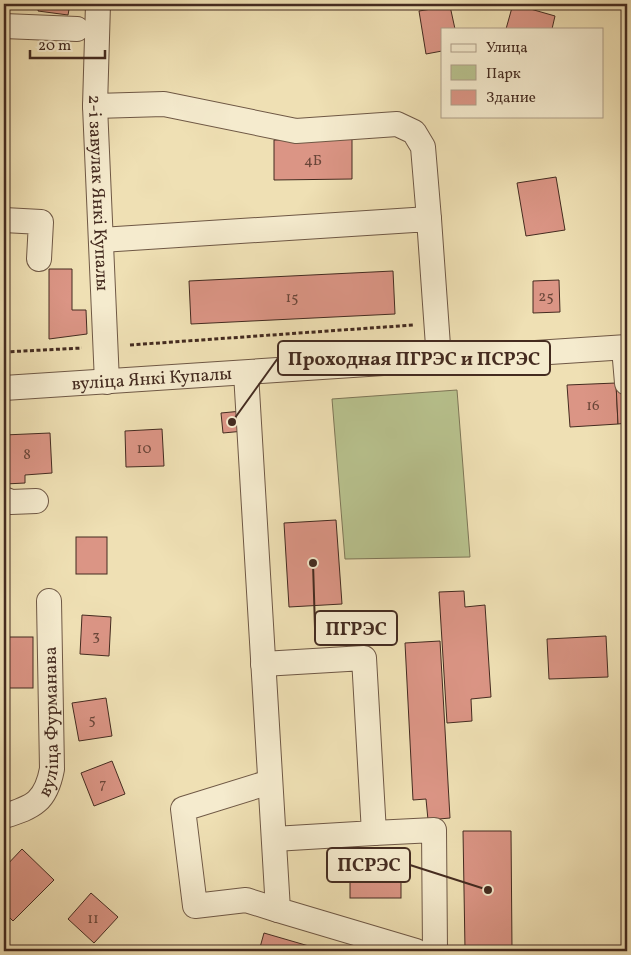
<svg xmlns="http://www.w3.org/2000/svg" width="631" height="955" viewBox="0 0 631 955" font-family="Vollkorn,serif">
<rect width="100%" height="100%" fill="#efe0b4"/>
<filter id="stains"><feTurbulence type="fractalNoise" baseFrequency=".004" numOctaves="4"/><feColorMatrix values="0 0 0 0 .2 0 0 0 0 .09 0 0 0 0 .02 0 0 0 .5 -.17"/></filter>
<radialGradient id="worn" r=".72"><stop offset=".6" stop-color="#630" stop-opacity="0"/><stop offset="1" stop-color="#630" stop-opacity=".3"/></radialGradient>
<!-- green -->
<path fill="#b8c28e" stroke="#7e7657" d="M457,390L470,557L345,559L332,399Z"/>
<!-- building -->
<g fill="#db9585" stroke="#442b20">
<path d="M39,4H70L68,15L38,11Z"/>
<path d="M369,4H383L382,7Z"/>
<path d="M513,4L555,16L552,29H506Z"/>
<path d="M450,6L455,29H442V51L426,54L419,11Z"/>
<path d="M352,139V179L274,180V140Z"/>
<path d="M556,177L565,230L526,236L517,183Z"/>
<path d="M49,269H72V310H86L87,334L49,339Z"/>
<path d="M393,271L395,314L191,324L189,281Z"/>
<path d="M559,280L560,312L533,313V281Z"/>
<path d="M616,383L618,424L570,427L567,385Z"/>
<path d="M627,383V423L618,424L616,384Z"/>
<path d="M242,411L244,431L223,433L221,413Z"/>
<path d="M162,429L164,466L126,467L125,431Z"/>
<path d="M50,433L52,473L25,475V483L5,484L4,435Z"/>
<path d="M336,520L342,604L289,607L284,523Z"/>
<rect x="76" y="537" width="31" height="37"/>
<path d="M464,591L465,607L485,605L491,697L471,699L472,721L447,723L439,592Z"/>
<path d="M82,615L111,617L109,656L80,654Z"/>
<path d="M606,636L608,677L549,679L547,639Z"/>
<rect x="4" y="637" width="29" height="51"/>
<path d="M440,641L450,818L428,820L426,799L413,800L405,643Z"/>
<path d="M106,698L112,736L79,741L72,703Z"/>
<path d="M112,761L125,794L94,806L81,773Z"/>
<path d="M463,831H511L512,949H465Z"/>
<path d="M22,849L54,880L13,921L4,912V868Z"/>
<rect x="350" y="849" width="51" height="49"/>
<path d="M91,893L118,917L94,943L68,919Z"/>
<path d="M264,933L326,951H259Z"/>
</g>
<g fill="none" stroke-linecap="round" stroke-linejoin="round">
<!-- minor casing -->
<g stroke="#6f5845" stroke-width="26">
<g id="minor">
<path id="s1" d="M98,4L95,106L107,382"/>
<path d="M4,26L77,29"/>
<path d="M95,106L164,104L296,131L397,124L414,132L423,147L429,219"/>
<path d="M4,220L41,222L39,259"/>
<path d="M101,240L429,219L439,360"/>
<path d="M624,348L627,383"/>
<path d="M246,373L278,910L416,951"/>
<path id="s2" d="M4,388L627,347"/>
<path d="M4,499L11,502L36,501"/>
<path d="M263,664L364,658L374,833L274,839"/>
<path d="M270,782L183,809L195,906L246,900L278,910"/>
<path id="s3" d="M4,816C34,807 46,801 52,769L49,601"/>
<path d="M374,833L434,830L435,951"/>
</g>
</g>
<!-- path -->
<g stroke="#442b20" stroke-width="3" stroke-dasharray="4 2.5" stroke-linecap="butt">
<path d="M130,345L413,325"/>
<path d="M4,352L82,348"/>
</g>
<!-- minor -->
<use href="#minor" stroke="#f5ebce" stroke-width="24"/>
</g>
<g text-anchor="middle" stroke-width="4" stroke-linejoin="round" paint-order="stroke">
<!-- number labels -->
<g font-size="15" fill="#6a4639">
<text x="313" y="165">4Б</text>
<text x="546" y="301">25</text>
<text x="292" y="302">15</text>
<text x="593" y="410">16</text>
<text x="144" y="453">10</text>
<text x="27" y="459">8</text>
<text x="96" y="640">3</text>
<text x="92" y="724">5</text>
<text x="103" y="788">7</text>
<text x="93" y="923">11</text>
</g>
<!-- street labels -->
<g font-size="18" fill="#442b20" stroke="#f5ebce">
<text dy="6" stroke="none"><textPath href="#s1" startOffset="189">2-і завулак Янкі Купалы</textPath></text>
<text dy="6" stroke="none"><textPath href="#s2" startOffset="148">вуліца Янкі Купалы</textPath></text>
<text dy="6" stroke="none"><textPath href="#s3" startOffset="120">вуліца Фурманава</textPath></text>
</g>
</g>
<!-- callouts -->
<path fill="none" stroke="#442b20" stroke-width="2" d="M232 422L278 358M313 563L315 628M488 890L410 865"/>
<g fill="#442b20" stroke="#f5ebce" stroke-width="2">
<circle cx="232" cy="422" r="5"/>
<circle cx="313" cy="563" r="5"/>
<circle cx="488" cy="890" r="5"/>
</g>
<g fill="#f5ebce" stroke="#442b20" stroke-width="2">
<rect x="278" y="341" width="272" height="34" rx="5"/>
<rect x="315" y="611" width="82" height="34" rx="5"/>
<rect x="327" y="848" width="83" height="34" rx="5"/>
</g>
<g font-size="19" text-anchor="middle" font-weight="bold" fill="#442b20">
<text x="414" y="365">Проходная ПГРЭС и ПСРЭС</text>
<text x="356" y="635">ПГРЭС</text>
<text x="369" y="871">ПСРЭС</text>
</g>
<!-- margin -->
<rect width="631" height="955" fill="none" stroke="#efe0b4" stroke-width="20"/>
<rect x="5" y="5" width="621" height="945" fill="none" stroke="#442b20" stroke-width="2.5"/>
<rect x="10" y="10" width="611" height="935" fill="none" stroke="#442b20"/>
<!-- legend -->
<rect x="441" y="28" width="162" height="90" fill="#f5ebce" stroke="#ae9e88"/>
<rect x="451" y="44" width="25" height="8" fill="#f5ebce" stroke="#ae9e88"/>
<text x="486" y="52" font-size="15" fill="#442b20">Улица</text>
<rect x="451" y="65" width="25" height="15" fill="#b8c28e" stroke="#ae9e88"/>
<text x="486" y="78" font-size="15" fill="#442b20">Парк</text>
<rect x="451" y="90" width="25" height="15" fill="#db9585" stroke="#ae9e88"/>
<text x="486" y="102" font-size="15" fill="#442b20">Здание</text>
<!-- scale -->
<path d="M30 50v8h75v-8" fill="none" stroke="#442b20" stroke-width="2.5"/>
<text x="38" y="50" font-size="15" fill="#442b20" stroke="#f5ebce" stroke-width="4" paint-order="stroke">20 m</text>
<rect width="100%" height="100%" filter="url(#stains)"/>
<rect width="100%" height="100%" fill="url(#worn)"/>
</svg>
